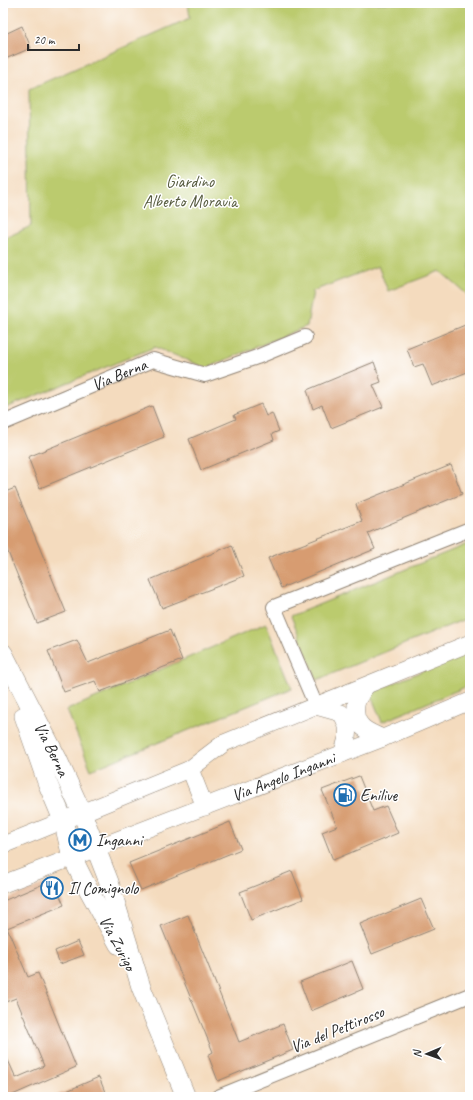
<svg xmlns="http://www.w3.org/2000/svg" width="473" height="1100" viewBox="0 0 473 1100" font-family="Caveat,sans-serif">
<rect width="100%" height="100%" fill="#fff"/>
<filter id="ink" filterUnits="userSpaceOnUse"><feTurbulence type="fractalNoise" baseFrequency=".025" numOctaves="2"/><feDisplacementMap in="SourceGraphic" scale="8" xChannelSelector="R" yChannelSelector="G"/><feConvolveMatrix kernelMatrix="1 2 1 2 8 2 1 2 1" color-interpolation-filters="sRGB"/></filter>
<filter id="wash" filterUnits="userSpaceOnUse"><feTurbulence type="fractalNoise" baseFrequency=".012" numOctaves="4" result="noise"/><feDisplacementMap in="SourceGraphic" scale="16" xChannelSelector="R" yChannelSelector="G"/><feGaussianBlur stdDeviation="0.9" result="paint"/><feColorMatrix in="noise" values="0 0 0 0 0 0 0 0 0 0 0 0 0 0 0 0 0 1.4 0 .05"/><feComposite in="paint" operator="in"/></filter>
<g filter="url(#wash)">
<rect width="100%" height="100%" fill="#f4dbbe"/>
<!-- green -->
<g fill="#bbcb6e" stroke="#737b4c">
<path d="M188,3H470V297L440,271L388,291L378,266L313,291L307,326L206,368L155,347L3,409V239L31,226L29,89L190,18Z"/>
<path d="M470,543V617L317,680L291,616Z"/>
<path d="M266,624L292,688L91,770L67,710Z"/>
<path d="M470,651V685L382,722L370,693Z"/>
</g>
<g id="blocks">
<!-- building -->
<g fill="#d79c71">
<path d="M22,26L31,48L3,60V35Z"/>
<path d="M470,323V371L432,386L423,364L414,367L407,349Z"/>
<path d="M374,362L381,382L373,385L383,407L331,428L322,405L313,409L307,390Z"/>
<path d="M261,404L266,416L272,413L279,431L272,434L274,440L201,470L189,439L236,419L234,415Z"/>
<path d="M152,406L164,437L40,488L28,457Z"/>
<path d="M451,465L462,494L368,533L375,549L281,588L268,558L362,521L356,504Z"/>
<path d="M15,488L66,612L37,623L3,540V493Z"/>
<path d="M232,545L244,576L162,608L150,580Z"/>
<path d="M170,630L182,660L100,692L95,681L64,692L48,651L77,640L88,663Z"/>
<path d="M359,776L373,811L386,806L398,833L333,860L322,832L337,826L322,790Z"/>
<path d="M230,822L241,849L141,890L129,863Z"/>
<path d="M292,871L303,899L251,920L240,892Z"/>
<path d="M53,880L64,905L7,928L28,977L38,973L76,1067L8,1097H3V1049L16,1078L44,1066L16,998L3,1003V901Z"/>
<path d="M421,899L434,929L372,954L360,924Z"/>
<path d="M188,915L239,1042L283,1024L293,1050L218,1081L208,1055L213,1052L161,926Z"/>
<path d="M78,941L84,955L60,964L55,951Z"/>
<path d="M352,961L363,989L311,1011L300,982Z"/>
<path d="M99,1077L107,1097H53Z"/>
</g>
</g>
</g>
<g filter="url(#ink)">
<use href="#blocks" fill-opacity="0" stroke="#908374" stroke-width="1"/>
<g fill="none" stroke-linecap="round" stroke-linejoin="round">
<!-- minor casing -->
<g stroke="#908374" stroke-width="16">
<g id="minor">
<path id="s1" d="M3,423L153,360L205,375L257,357L305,337"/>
<path d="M316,706L274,607L470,529"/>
<path d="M218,1097L470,995"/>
</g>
</g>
<!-- tertiary casing -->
<g stroke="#908374" stroke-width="18">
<g id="tertiary">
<path d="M366,686C362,692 356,700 356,706C353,726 368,732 383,738"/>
<path d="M316,706L341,713C351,729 348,737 342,754"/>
<path d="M190,769L205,807"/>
<path d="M3,845L190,769L224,743L470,643"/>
<path id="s2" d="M3,884L383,738L470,701"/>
</g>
</g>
<!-- secondary casing -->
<g stroke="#908374" stroke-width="20">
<g id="secondary">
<path id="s3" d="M3,653L57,758L82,813L109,882L141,987L186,1097"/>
<path d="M24,716L47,782L63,820L72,857L87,887L119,945"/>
</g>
</g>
<!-- minor -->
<use href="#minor" stroke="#fff" stroke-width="14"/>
<!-- tertiary -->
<use href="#tertiary" stroke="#fff" stroke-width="17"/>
<!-- secondary -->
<use href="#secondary" stroke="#fff" stroke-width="19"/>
</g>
</g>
<!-- icons -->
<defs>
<g id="fuel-ring" transform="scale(1.15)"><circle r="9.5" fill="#fff" stroke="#1f6fb2" stroke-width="1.5"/><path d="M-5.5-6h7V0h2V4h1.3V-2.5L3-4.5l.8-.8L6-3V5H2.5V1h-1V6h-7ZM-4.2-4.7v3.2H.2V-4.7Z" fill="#1f6fb2"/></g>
<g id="metro-ring" transform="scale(1.15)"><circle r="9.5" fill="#fff" stroke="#1f6fb2" stroke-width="1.5"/><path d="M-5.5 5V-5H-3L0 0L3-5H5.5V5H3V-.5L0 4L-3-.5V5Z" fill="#1f6fb2"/></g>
<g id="restaurant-ring" transform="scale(1.15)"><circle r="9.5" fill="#fff" stroke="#1f6fb2" stroke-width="1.5"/><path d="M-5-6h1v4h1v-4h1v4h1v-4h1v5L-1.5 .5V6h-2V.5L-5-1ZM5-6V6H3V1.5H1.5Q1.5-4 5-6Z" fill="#1f6fb2"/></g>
</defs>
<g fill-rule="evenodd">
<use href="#fuel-ring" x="345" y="795"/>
<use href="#metro-ring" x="80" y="840"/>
<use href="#restaurant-ring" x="52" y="888"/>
</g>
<g text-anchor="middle" stroke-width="3" stroke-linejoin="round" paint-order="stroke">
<!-- park labels -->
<g font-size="17" fill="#565b3f" stroke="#fff">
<text x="190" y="187">Giardino<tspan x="190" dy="20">Alberto Moravia</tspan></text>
</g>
<!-- street labels -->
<g font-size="17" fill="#2b2b2b" stroke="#fff">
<text dy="6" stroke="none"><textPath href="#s1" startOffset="126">Via Berna</textPath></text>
<text dy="6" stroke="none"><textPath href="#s3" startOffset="108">Via Berna</textPath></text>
<text dy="6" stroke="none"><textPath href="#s2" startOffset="300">Via Angelo Inganni</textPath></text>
<text transform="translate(118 943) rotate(62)" y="6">Via Zurigo</text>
<text transform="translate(337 1029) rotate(-22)" y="6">Via del Pettirosso</text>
</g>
<!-- poi labels -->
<g font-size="17" fill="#2b2b2b" stroke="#fff" text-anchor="start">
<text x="360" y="801">Enilive</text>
<text x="96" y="846">Inganni</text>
<text x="68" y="894">Il Comignolo</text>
</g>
</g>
<!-- margin -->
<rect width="473" height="1100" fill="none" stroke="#fff" stroke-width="16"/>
<!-- north arrow -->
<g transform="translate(427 1054) rotate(268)" stroke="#ffffff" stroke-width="3" paint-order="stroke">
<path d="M0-3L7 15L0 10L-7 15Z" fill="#2b2b2b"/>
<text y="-6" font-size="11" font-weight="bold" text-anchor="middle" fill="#2b2b2b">N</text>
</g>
<!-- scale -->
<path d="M28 44v6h51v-6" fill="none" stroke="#2b2b2b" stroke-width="2"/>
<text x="34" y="44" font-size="12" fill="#2b2b2b" stroke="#ffffff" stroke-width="3" paint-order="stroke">20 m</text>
</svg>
